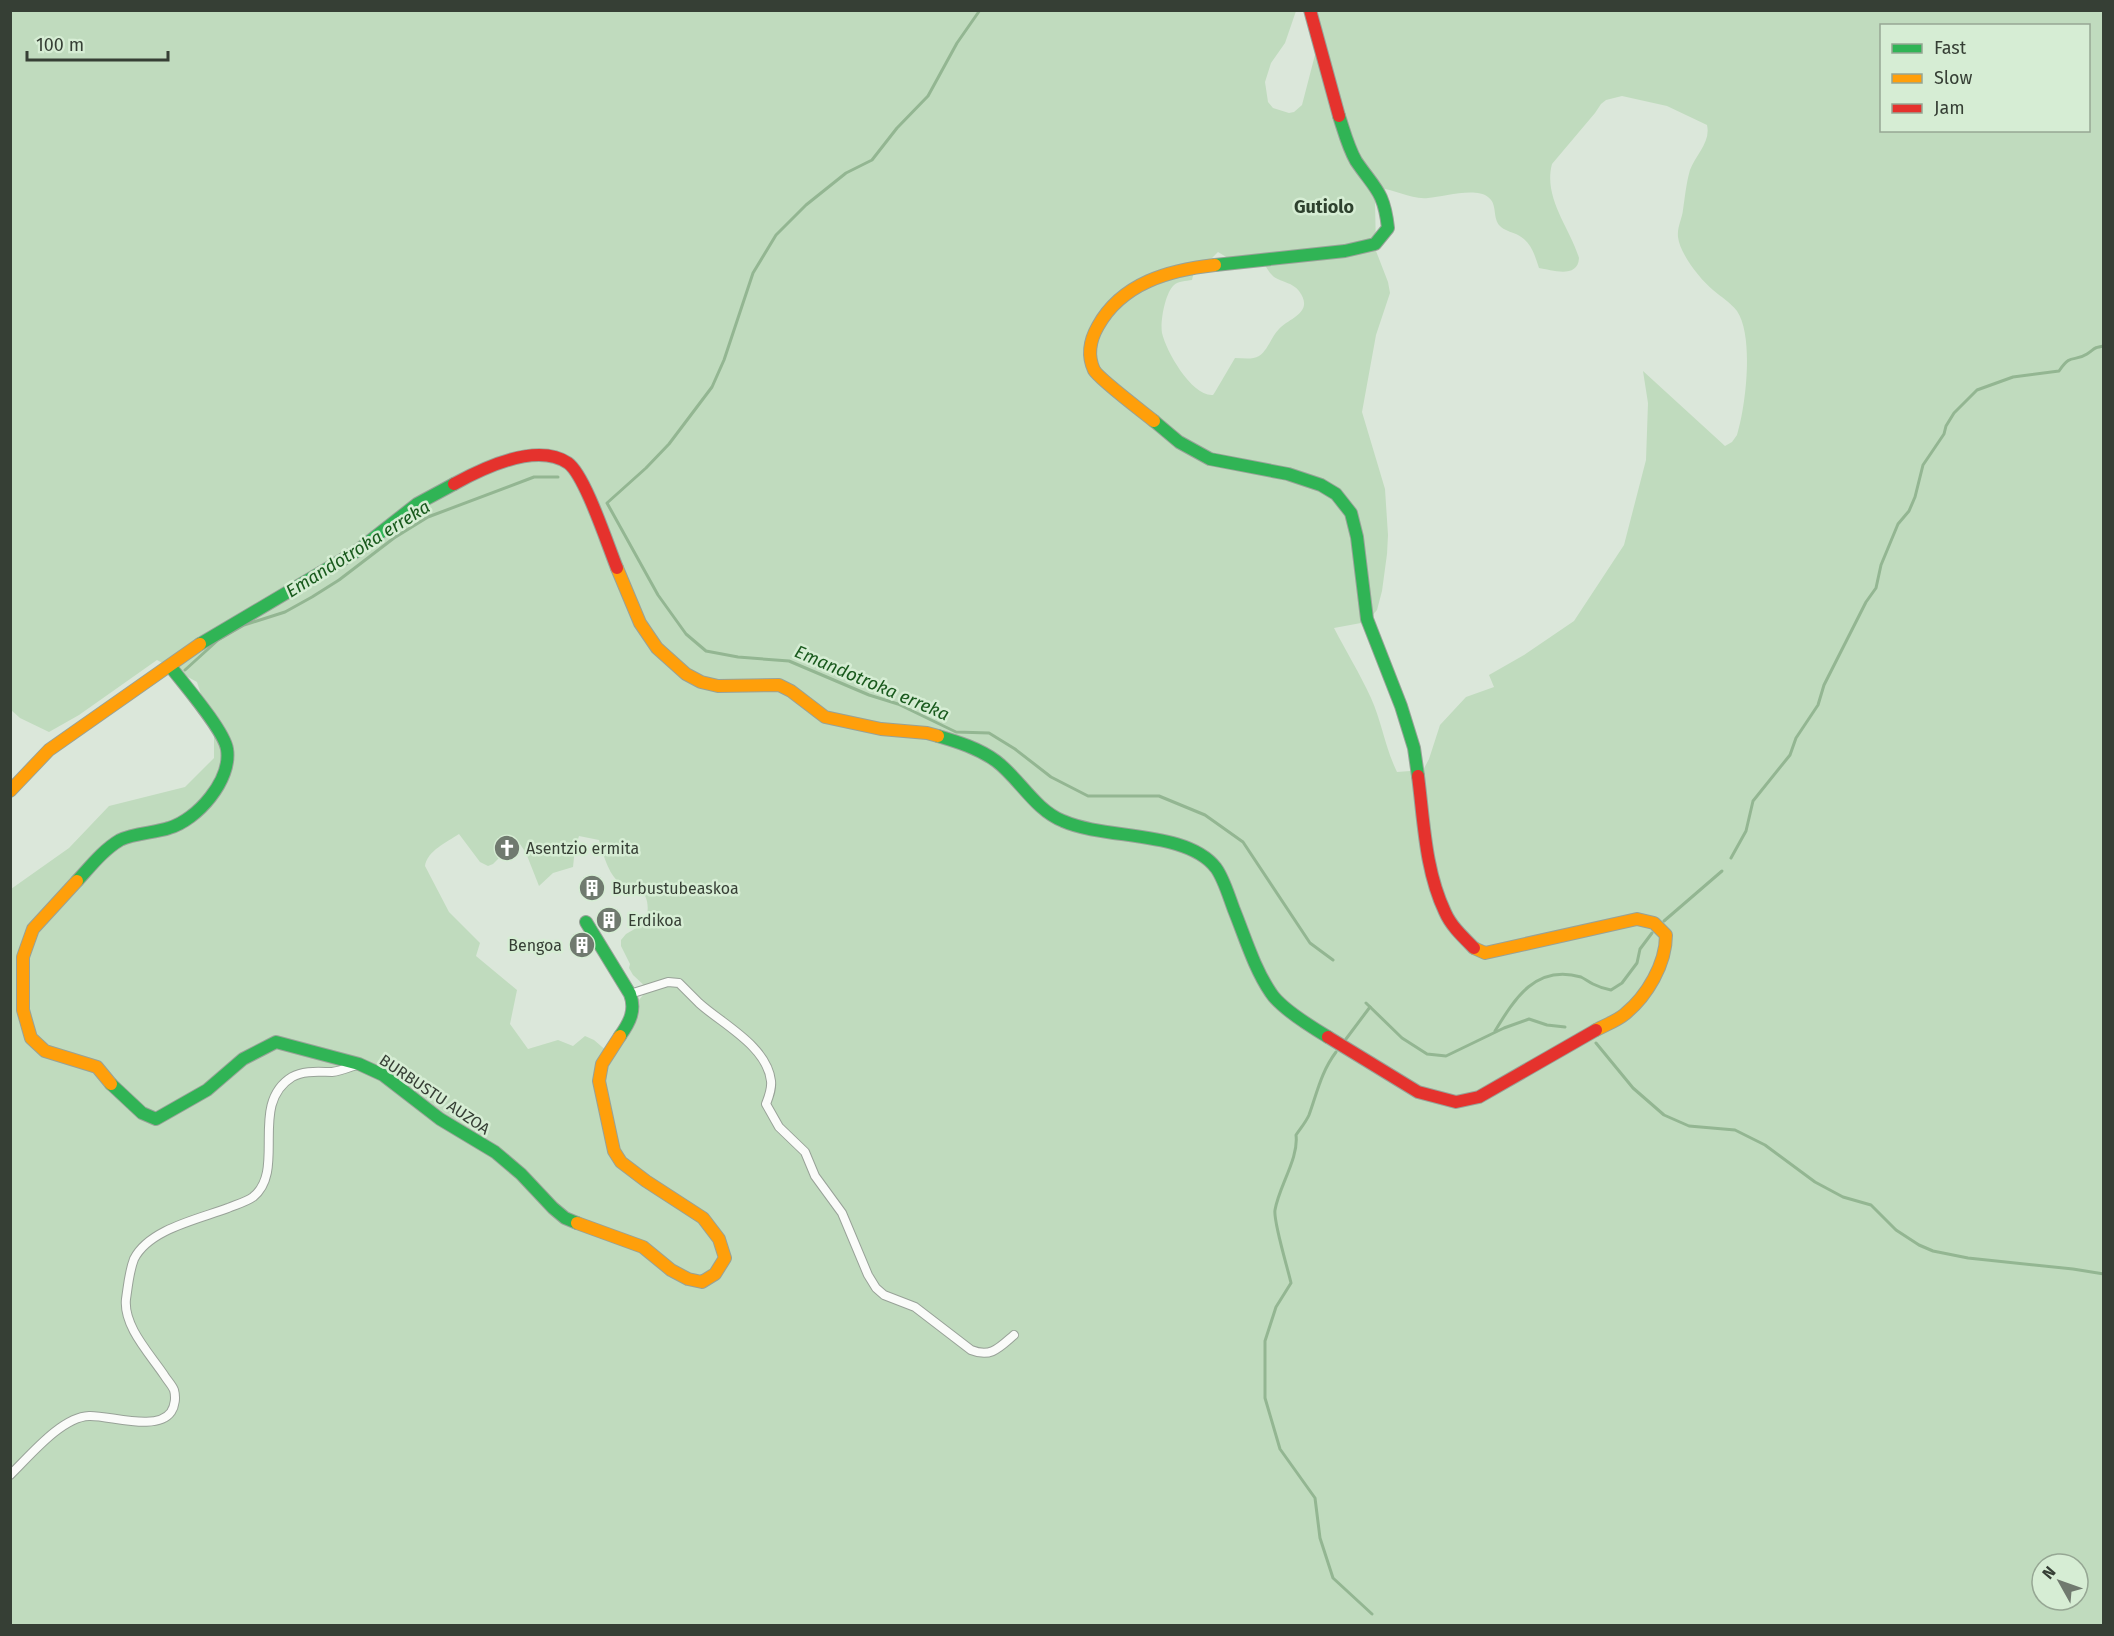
<svg xmlns="http://www.w3.org/2000/svg" width="2114" height="1636" viewBox="0 0 2114 1636" font-family="'Fira Sans',sans-serif">
<rect width="100%" height="100%" fill="#dbe7da"/>
<!-- green -->
<path fill="#c0dbbe" fill-rule="evenodd" d="M10,11H1296L1285,43L1271,63L1265,82L1268,102L1273,108L1289,113L1294,112L1302,105L1316,51L1313,11H2103V1625H11V889L69,848L109,806L185,787L214,758V735L197,682L157,660L79,715L49,732L20,718L11,710ZM1882,26H2088V130H1882ZM1622,96L1667,106L1707,125C1711,142 1696,154 1690,170C1686,184 1685,197 1683,210C1682,219 1677,227 1678,237C1680,254 1700,279 1713,290C1721,297 1730,302 1737,311C1754,336 1746,406 1737,435L1732,442L1725,446L1643,371L1648,403L1646,460L1624,545L1574,621L1524,655L1489,675L1494,687L1466,697L1440,725L1429,759L1421,774L1410,771L1397,772C1385,747 1382,723 1371,698C1360,674 1346,651 1334,628L1361,623L1370,618L1377,610L1382,591L1387,554L1388,535L1385,489L1362,412L1376,335L1390,293L1388,282L1376,251L1375,200L1378,188C1395,189 1412,200 1428,198C1443,197 1475,187 1488,197C1498,204 1492,218 1500,226C1504,230 1511,232 1516,234C1531,241 1534,253 1539,268C1552,270 1578,279 1579,258C1570,228 1543,198 1552,164L1595,113L1601,104L1606,100ZM1218,252L1228,258L1263,262C1266,267 1270,274 1274,277C1282,282 1293,283 1299,291C1315,313 1289,318 1279,329C1271,337 1268,350 1259,356C1252,360 1243,358 1235,358L1215,392L1213,395C1192,397 1166,351 1162,333C1160,322 1165,293 1174,285C1178,281 1186,281 1192,280L1196,263L1202,260L1211,259ZM459,834L480,862L488,866L493,864L512,845L520,844L526,853L539,886L553,873L573,867L575,848L579,836L599,840C603,853 608,874 620,883C625,887 632,886 638,889C650,895 649,912 645,923L626,934L621,940V946L630,964L629,968L633,975L648,989L639,1000L608,1052L594,1040L585,1036L573,1046L558,1040L528,1049L510,1024L517,990L476,956L480,943L449,912L425,866C427,851 447,842 459,834ZM2042,1564H2078V1600H2042Z"/>
<g fill="none" stroke-linecap="round" stroke-linejoin="round">
<!-- stream -->
<g stroke="#93b692" stroke-width="3">
<path d="M980,10L957,43L928,96L897,128L872,160L846,173L806,205L776,235L753,273L724,360L712,387L669,444L646,468L607,503L658,595L686,634L706,651L738,657L789,661L869,695L898,704L956,732L989,733L1015,749L1051,777L1088,796H1159L1205,815L1243,842L1310,943L1333,960"/>
<path d="M185,670L218,640L244,625L285,612L312,597L339,580L394,538L428,517L534,477H558"/>
<path d="M1731,858L1746,831L1753,801L1790,755L1796,738L1818,705L1824,685L1866,602L1876,588L1881,565L1898,524L1909,511L1915,497L1923,465L1944,434L1946,426L1954,413L1977,390L2013,377L2059,371C2072,352 2073,363 2087,354C2096,348 2092,348 2104,346"/>
<path d="M1664,921L1722,871"/>
<path d="M1366,1003L1402,1038L1427,1054L1446,1056L1504,1028L1529,1019L1547,1025L1565,1027"/>
<path d="M1495,1031C1515,998 1536,964 1581,977C1585,979 1589,982 1593,984C1599,987 1605,989 1611,990L1622,983L1637,963L1640,949L1652,933"/>
<path d="M1346,1039L1370,1007"/>
<path d="M1596,1043L1633,1088L1664,1115L1689,1126L1735,1130L1765,1145L1815,1182L1843,1197L1871,1205L1896,1230L1919,1245L1933,1251L1968,1258L2073,1269L2104,1274"/>
<path d="M1336,1052C1321,1072 1317,1093 1309,1115C1306,1122 1300,1129 1296,1135C1299,1158 1279,1186 1275,1210C1273,1221 1288,1269 1291,1283L1276,1307L1265,1341V1398L1280,1449L1315,1498L1320,1538L1333,1578L1372,1614"/>
</g>
<!-- street casing -->
<g stroke="#98a298" stroke-width="10">
<g id="street">
<path d="M630,994L668,982L679,983C685,989 692,996 699,1003C722,1024 767,1046 771,1081C772,1089 769,1096 766,1104L779,1127L805,1152L815,1176L842,1213L868,1275L876,1288L884,1295L915,1307L971,1350C991,1358 999,1348 1014,1335"/>
<path d="M10,1475C29,1457 61,1417 89,1416C109,1415 157,1432 171,1412C175,1406 176,1397 174,1390C172,1385 167,1380 164,1375C150,1354 123,1326 126,1299C128,1286 129,1272 134,1259C149,1229 199,1219 228,1208C235,1205 246,1202 253,1197C287,1170 248,1104 292,1077C304,1070 320,1072 332,1072C341,1071 350,1067 359,1064"/>
</g>
</g>
<!-- fast casing -->
<g stroke="#98a298" stroke-width="14">
<g id="fast">
<path d="M1215,265L1345,251L1375,244L1388,228C1384,191 1375,189 1356,161C1348,147 1344,131 1339,116"/>
<path d="M1154,421L1179,442L1210,459L1288,474L1321,485L1336,494L1351,513L1357,537L1367,619L1401,706L1414,748L1418,776"/>
<path d="M200,644L357,551L417,504L454,484"/>
<path d="M938,736C958,742 978,748 996,761C1019,778 1035,810 1063,821C1106,840 1187,830 1216,868C1224,879 1229,897 1234,910C1245,937 1254,968 1271,993C1280,1007 1313,1028 1328,1037"/>
<path d="M77,881C90,867 103,850 120,840C134,833 154,833 169,828C197,820 232,780 227,749C224,730 183,683 170,666"/>
<path d="M586,922L630,994C636,1010 630,1022 620,1036"/>
<path d="M111,1084L142,1113L156,1119L207,1090L243,1059L276,1042L359,1064L383,1075L440,1119L495,1152L521,1174L553,1208L565,1218L577,1223"/>
</g>
</g>
<!-- slow casing -->
<g stroke="#98a298" stroke-width="14">
<g id="slow">
<path d="M1154,421C1143,412 1099,379 1094,370C1087,355 1090,340 1098,326C1122,283 1169,270 1215,265"/>
<path d="M617,568L640,623L657,648L686,674L701,682L718,686L779,685L791,691L825,717L881,729L927,733L938,736"/>
<path d="M10,791L49,750L200,644"/>
<path d="M77,881L33,929L23,957V1010L31,1038L45,1051L97,1067L111,1084"/>
<path d="M1474,948L1485,953L1637,919L1654,923L1666,935C1666,964 1647,996 1625,1014C1617,1021 1605,1025 1596,1030"/>
<path d="M577,1223L643,1247L671,1270L688,1279L702,1282L715,1274L725,1258L719,1239L703,1218L646,1181L621,1162L614,1151L599,1081L602,1064L620,1036"/>
</g>
</g>
<!-- jam casing -->
<g stroke="#98a298" stroke-width="14">
<g id="jam">
<path d="M1310,10L1339,116"/>
<path d="M454,484C483,468 537,442 568,463C585,475 608,546 617,568"/>
<path d="M1418,776C1424,822 1425,870 1445,912C1451,926 1463,937 1474,948"/>
<path d="M1328,1037L1418,1092L1456,1102L1479,1097L1596,1030"/>
</g>
</g>
<!-- street -->
<use href="#street" stroke="#fafbf9" stroke-width="8"/>
<!-- fast -->
<use href="#fast" stroke="#30b455" stroke-width="12"/>
<!-- slow -->
<use href="#slow" stroke="#ff9f0a" stroke-width="12"/>
<!-- jam -->
<use href="#jam" stroke="#e5322d" stroke-width="12"/>
</g>
<!-- icons -->
<defs>
<g id="church-disc" transform="scale(1.35)"><circle r="9.5" fill="#707a6f" stroke="#d6edd4"/><path d="M-1.2-6h2.4v3.5h3.3v2.4h-3.3V6h-2.4V-.1h-3.3v-2.4h3.3Z" fill="#fff"/></g>
<g id="building-disc" transform="scale(1.35)"><circle r="9.5" fill="#707a6f" stroke="#d6edd4"/><path d="M-4-6H4V6H1V3H-1V6H-4ZM-2.5-4.3h1.7v1.8h-1.7ZM.8-4.3h1.7v1.8H.8ZM-2.5-1h1.7V.8h-1.7ZM.8-1h1.7V.8H.8Z" fill="#fff"/></g>
</defs>
<g fill-rule="evenodd">
<use href="#church-disc" x="507" y="848"/>
<use href="#building-disc" x="592" y="888"/>
<use href="#building-disc" x="609" y="920"/>
<use href="#building-disc" x="582" y="945"/>
</g>
<g text-anchor="middle" stroke-width="5" stroke-linejoin="round" paint-order="stroke">
<!-- poi labels -->
<g font-size="16" fill="#363f35" stroke="#d6edd4" text-anchor="start">
<text x="526" y="854">Asentzio ermita</text>
<text x="612" y="894">Burbustubeaskoa</text>
<text x="628" y="926">Erdikoa</text>
<text x="562" y="951" text-anchor="end">Bengoa</text>
</g>
<!-- street labels -->
<g font-size="16" fill="#363f35" stroke="#d6edd4">
<text transform="translate(435 1094) rotate(34)" y="6">BURBUSTU AUZOA</text>
</g>
<!-- neighbourhood labels -->
<g font-size="18" font-weight="bold" fill="#2e412e" stroke="#d6edd4">
<text x="1324" y="213">Gutiolo</text>
</g>
<!-- water labels -->
<g font-size="18" font-style="italic" fill="#195a1d" stroke="#d6edd4">
<text transform="translate(358 549) rotate(-32)" y="6">Emandotroka erreka</text>
<text transform="translate(872 683) rotate(23)" y="6">Emandotroka erreka</text>
</g>
</g>
<!-- border -->
<rect width="2114" height="1636" fill="none" stroke="#363f35" stroke-width="24"/>
<!-- legend -->
<rect x="1880" y="24" width="210" height="108" fill="#d6edd4" stroke="#96a794" stroke-width="1.5"/>
<rect x="1892" y="44" width="30" height="9" fill="#30b455" stroke="#96a794" stroke-width="1.5"/>
<text x="1934" y="54" font-size="18" fill="#363f35">Fast</text>
<rect x="1892" y="74" width="30" height="9" fill="#ff9f0a" stroke="#96a794" stroke-width="1.5"/>
<text x="1934" y="84" font-size="18" fill="#363f35">Slow</text>
<rect x="1892" y="104" width="30" height="9" fill="#e5322d" stroke="#96a794" stroke-width="1.5"/>
<text x="1934" y="114" font-size="18" fill="#363f35">Jam</text>
<!-- north arrow -->
<g transform="translate(2060 1582) rotate(310)"><circle r="28" fill="#d6edd4" stroke="#96a794" stroke-width="1.5"/>
<path d="M0-4.5L10 22L0 15L-10 22Z" fill="#707a6f"/>
<text y="-9" font-size="16" font-weight="bold" text-anchor="middle" fill="#363f35">N</text>
</g>
<!-- scale -->
<path d="M27 51v9h141v-9" fill="none" stroke="#363f35" stroke-width="3"/>
<text x="36" y="51" font-size="18" fill="#363f35" stroke="#d6edd4" stroke-width="4.5" paint-order="stroke">100 m</text>
</svg>
